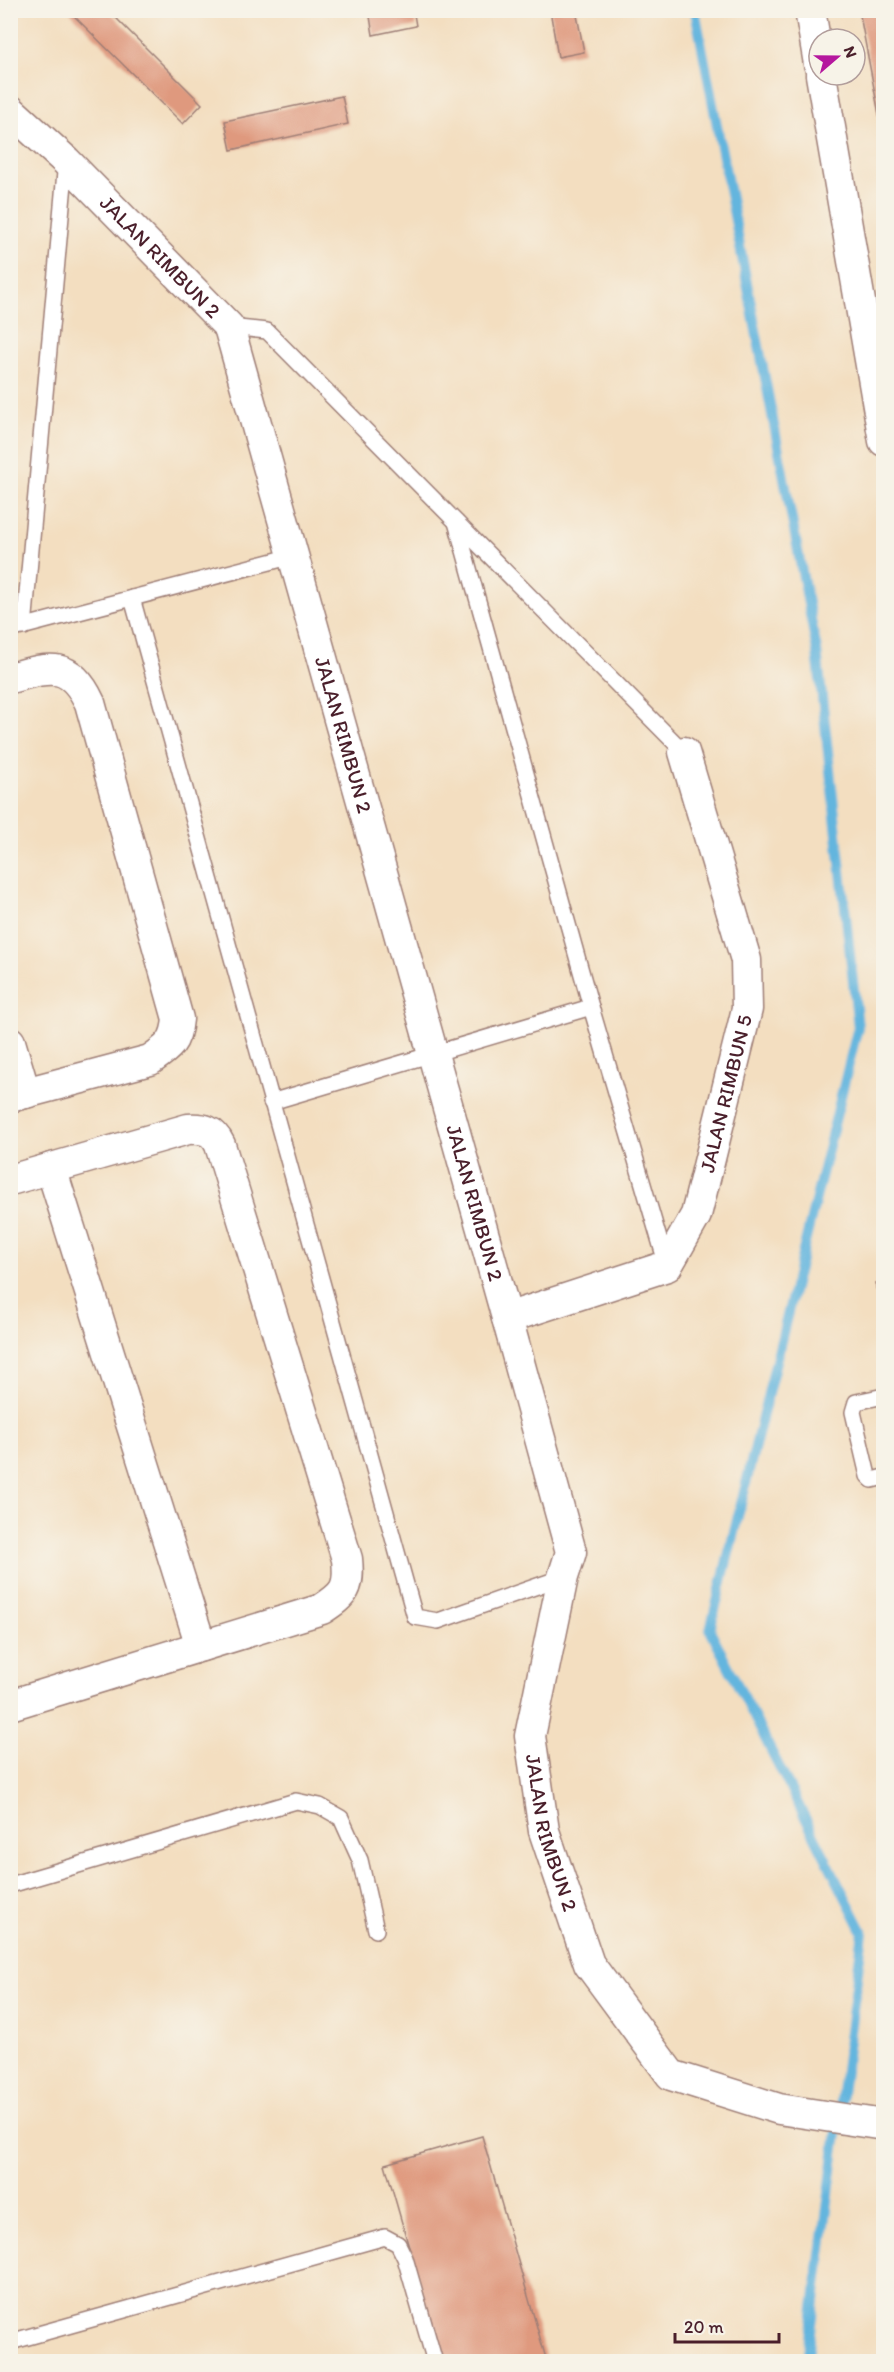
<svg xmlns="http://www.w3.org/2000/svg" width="894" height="2372" viewBox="0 0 894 2372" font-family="Itim,sans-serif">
<rect width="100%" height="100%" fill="#f7f3e8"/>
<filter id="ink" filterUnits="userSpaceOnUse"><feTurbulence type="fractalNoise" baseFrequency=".0167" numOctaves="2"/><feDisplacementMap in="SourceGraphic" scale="12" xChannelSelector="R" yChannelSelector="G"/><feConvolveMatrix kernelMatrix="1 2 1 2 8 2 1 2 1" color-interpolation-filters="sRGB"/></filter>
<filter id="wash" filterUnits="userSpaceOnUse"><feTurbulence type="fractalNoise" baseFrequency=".008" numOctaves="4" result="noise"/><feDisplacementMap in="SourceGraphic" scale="24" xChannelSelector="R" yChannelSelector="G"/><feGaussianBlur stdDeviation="1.35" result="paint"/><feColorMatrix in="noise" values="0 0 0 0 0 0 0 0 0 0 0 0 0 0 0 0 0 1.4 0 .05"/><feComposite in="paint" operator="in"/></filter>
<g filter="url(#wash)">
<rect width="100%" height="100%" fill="#f3dec0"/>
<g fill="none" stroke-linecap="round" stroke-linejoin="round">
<!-- stream -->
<path stroke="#63b5de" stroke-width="10" d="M695,10L817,651L858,1027L710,1630L863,1932L807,2362"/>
</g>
<g id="blocks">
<!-- building -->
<g fill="#df997e">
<path d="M68,10H108L202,104L183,124Z"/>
<path d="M369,10H426V12L414,14L416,26L373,35Z"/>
<path d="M550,10H576L584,52L558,57Z"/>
<path d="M859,10H884V130H882Z"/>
<path d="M342,96L348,124L231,150L225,121Z"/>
<path d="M884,1282V1314H882L876,1283Z"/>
<path d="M482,2136L547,2362H442L385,2164Z"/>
</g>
</g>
</g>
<g filter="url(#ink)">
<use href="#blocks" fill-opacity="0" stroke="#9e7e76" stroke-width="1.5"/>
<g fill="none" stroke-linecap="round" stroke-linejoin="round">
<!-- service casing -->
<g stroke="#9e7e76" stroke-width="18">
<g id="service">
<path d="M229,327L267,331L684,752"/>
<path d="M456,522L591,1007L667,1266"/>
<path d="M132,598L415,1617L438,1621L563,1577"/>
<path d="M24,627L66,161"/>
<path d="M10,630L293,556"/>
<path d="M271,1102L591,1007"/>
<path d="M884,1396L856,1402L853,1412L868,1476L872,1480L884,1477"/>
<path d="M10,1885L296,1801L320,1806L341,1818L360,1860L376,1930"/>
<path d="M10,2342L385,2237L398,2244L405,2258L435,2362"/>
</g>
</g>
<!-- minor casing -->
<g stroke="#9e7e76" stroke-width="33">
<g id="minor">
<path d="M810,10L819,64"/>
<path d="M821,75L884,441"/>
<path id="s1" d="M10,110L66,161L229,327L507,1318L571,1552L563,1577L530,1736L544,1831L589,1964L671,2075L779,2109L884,2125"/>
<path d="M10,678C50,667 70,660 90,703L178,1019C176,1042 169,1047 150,1060L10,1097"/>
<path d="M10,1042L25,1093"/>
<path d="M51,1168L201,1646"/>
<path d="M10,1180L188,1129C204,1128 213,1130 220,1145L347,1559C350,1588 345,1594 322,1609L10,1705"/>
<path id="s2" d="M507,1318L667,1266L696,1215L747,1009L746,960L684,752"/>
</g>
</g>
<!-- service -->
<use href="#service" stroke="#fff" stroke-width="15"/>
<!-- minor -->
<use href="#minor" stroke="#fff" stroke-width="30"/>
</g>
</g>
<g text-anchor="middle" stroke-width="5" stroke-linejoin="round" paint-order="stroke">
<!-- street labels -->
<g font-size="21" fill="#4a1f2b" stroke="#f7f3e8">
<text dy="7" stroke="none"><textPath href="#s1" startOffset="210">JALAN RIMBUN 2</textPath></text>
<text dy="7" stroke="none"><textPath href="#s1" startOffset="732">JALAN RIMBUN 2</textPath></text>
<text dy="7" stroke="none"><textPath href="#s2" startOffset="352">JALAN RIMBUN 5</textPath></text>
<text dy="7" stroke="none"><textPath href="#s1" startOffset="1218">JALAN RIMBUN 2</textPath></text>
<text dy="7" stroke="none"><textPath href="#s1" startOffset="1868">JALAN RIMBUN 2</textPath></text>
</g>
</g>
<!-- margin -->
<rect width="894" height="2372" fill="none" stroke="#f7f3e8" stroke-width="36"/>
<!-- north arrow -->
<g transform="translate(837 57) rotate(70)"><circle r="28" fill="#f7f3e8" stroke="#b29e9c" stroke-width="1.5"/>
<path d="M0-4.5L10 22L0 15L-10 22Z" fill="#b5179e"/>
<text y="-9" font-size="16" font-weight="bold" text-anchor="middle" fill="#4a1f2b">N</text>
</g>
<!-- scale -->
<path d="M675 2333v9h104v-9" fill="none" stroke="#4a1f2b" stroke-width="3"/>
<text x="684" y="2333" font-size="18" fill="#4a1f2b" stroke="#f7f3e8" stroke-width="4.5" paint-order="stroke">20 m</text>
</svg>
